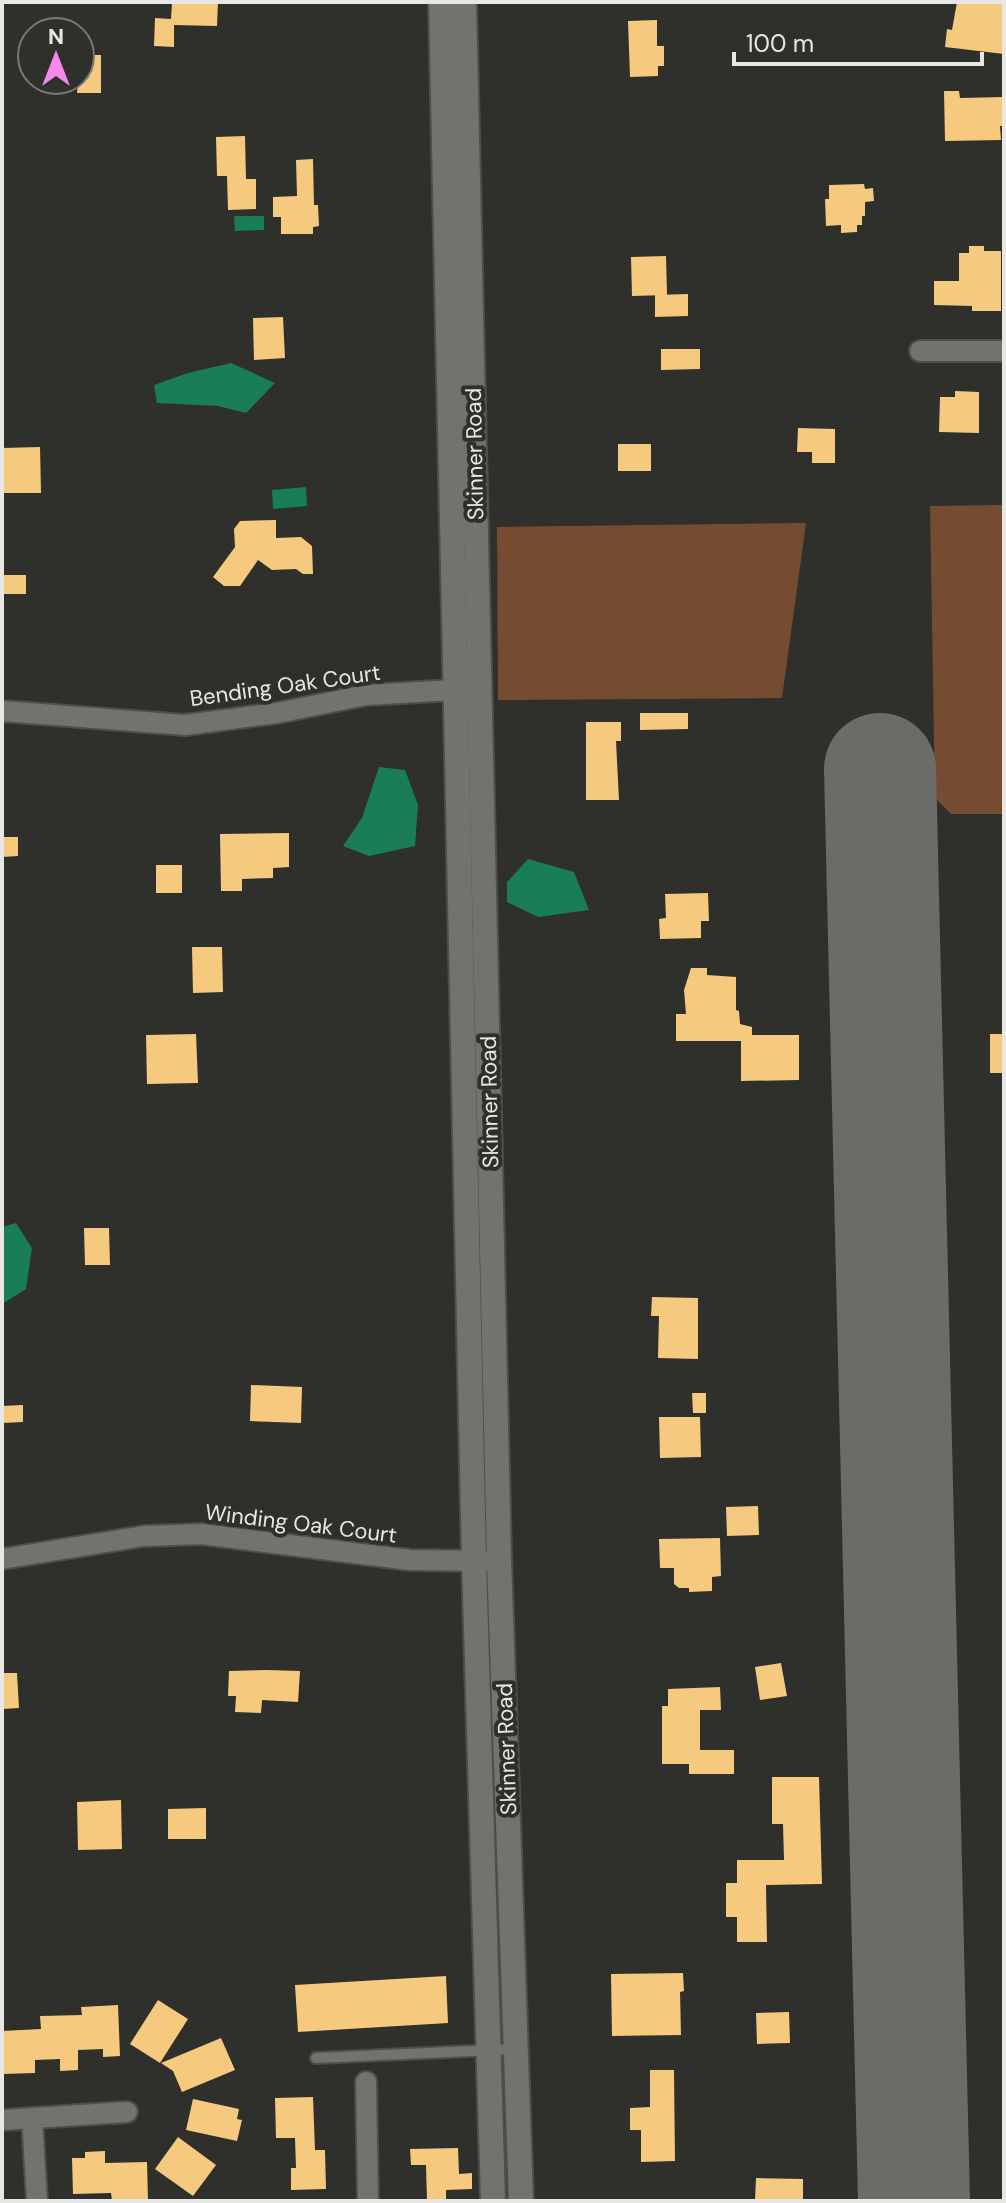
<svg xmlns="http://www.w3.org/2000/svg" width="1006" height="2203" viewBox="0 0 1006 2203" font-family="'DM Sans',sans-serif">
<rect width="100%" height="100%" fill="#2f2f2c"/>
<!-- green -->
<g fill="#754c32">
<path d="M1004,505V814H951L935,798L930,506Z"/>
<path d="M806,523L782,698L498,700L497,527Z"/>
</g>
<!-- water -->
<g fill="#197d57">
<path d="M234,216H264V230L235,231Z"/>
<path d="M231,363L275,383L246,413L218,406L157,403L154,385L188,373Z"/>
<path d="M306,487L307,506L273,509L272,490Z"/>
<path d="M379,767L405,770L418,805L415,846L369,856L343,846L362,818Z"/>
<path d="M528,859L574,872L589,910L538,917L507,902V882Z"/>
<path d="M16,1223L32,1248L26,1289L2,1304V1227Z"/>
</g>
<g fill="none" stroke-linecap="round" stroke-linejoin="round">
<!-- runway -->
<path stroke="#6b6b68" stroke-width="112" d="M880,769L914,2201"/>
</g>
<!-- building -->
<g fill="#f6ca7e">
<path d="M172,2H218L217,26L174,25V47L154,46L155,18L171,19Z"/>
<path d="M957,2H1004V54L945,47L947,29L952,30Z"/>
<path d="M657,20V46H664V66H658V76L630,77L628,21Z"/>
<path d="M80,55H101V93H77Z"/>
<path d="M944,91H959L960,98L1004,97V126H1000L1001,140L945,141Z"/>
<path d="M245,136L246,179H256V209L228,210L227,176H217L216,137Z"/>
<path d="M313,159L314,205H318L319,226L313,227V234H281V217H273V197L297,196L296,160Z"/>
<path d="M864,184L865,189L873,188L874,201L865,202V216H862V225H857V232L841,233V225L826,226L825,199H829V185Z"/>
<path d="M969,246H984V251H1001V311H972V306L934,305V281H959V253H969Z"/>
<path d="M666,256L667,295L632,296L631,257Z"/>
<path d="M688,294V316L655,317V295Z"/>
<path d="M283,317L285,358L254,360L253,318Z"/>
<path d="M661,349H700V369L661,370Z"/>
<path d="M955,391L979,392V433L939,432L940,397H955Z"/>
<path d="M798,428L835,429V463H812V452H797Z"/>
<rect x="618" y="444" width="33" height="27"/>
<path d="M40,447L41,493H2V448Z"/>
<path d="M276,520V538L301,537L312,546L313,574H303L296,569L272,570L258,560L240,586H224L213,577L235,547L234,529L240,521Z"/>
<rect x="2" y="575" width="24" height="19"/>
<path d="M640,713H688V729L640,730Z"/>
<path d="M586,722H621V741H616L619,800H586Z"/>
<path d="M289,833V867L273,868V878L242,879V891H221L220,834Z"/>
<path d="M2,837H18V856L2,857Z"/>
<rect x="156" y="865" width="26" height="28"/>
<path d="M708,893L709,921H701V938L660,939L659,919L666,918L665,894Z"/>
<path d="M192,947H222L223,992L193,993Z"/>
<path d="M691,968H707V975L736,977V1010L739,1011L740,1024L752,1027V1035H799V1080L741,1081V1041H676V1014H686L684,990Z"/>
<path d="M196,1034L198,1083L147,1084L146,1035Z"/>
<rect x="990" y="1034" width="14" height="39"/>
<path d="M84,1228H109L110,1265H85Z"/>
<path d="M652,1297L698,1298V1359L658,1358L659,1316H651Z"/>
<path d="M251,1385L302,1387L301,1423L250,1421Z"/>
<path d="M692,1393H706V1413H693Z"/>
<path d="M23,1405V1422L2,1423V1406Z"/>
<path d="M659,1417H700L701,1457L660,1458Z"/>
<path d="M758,1506L759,1535L727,1536L726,1507Z"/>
<path d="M720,1538L721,1576L712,1577V1591L689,1592V1588H679L674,1584V1568H660L659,1539Z"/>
<path d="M781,1663L787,1696L760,1700L755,1667Z"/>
<path d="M267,1670L300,1671L298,1702L262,1700L261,1713L235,1712L236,1696H228L229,1671Z"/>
<path d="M2,1673H17L19,1708L2,1709Z"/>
<path d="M720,1687L721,1710H700V1750H734V1774H689V1764H662V1706H668V1689Z"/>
<path d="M772,1777H819L822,1884L766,1885L767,1942H737V1917H726V1883H737V1860H784L783,1824H772Z"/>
<path d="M121,1800L122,1849L78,1850L77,1802Z"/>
<path d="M206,1808V1839H168V1809Z"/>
<path d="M683,1973L684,1991L680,1992L681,2035L612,2036L611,1974Z"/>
<path d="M446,1976L448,2023L298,2032L295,1985Z"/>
<path d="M158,2000L188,2019L160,2063L130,2044Z"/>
<path d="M118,2005L120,2056L103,2057V2049L78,2050V2070L60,2071V2059L35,2060V2073L2,2074V2031L41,2029L40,2016L82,2015L81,2007Z"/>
<path d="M789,2012L790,2043L757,2044L756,2013Z"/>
<path d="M221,2038L235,2070L182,2092L173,2071L161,2063Z"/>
<path d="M650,2070H674L675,2161L641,2162V2130H630V2108L650,2107Z"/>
<path d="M313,2097L315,2150H325L326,2189L291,2190V2168H296L295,2138H276L275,2098Z"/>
<path d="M193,2099L239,2109L237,2119L242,2120L237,2141L186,2130Z"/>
<path d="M178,2137L216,2165L193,2196L155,2169Z"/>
<path d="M458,2148L459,2174L472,2173V2189L446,2190V2201H427L426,2165H411L410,2149Z"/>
<path d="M105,2151V2163L147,2162L148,2201H112L111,2193L73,2194L72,2158H85V2152Z"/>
<path d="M756,2178L803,2179V2201H755Z"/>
</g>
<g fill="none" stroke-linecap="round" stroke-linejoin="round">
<!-- service casing -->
<g stroke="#4d4d4a" stroke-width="14">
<path id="service" d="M316,2058L516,2049"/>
</g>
<!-- minor casing -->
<g stroke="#4d4d4a" stroke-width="24">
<g id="minor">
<path d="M920,351H1004"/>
<path d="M2,711L185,725L277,713L366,695L471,689"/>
<path d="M2,1559L144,1536L201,1534L410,1560L487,1561"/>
<path d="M366,2082L368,2201"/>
<path d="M32,2118L37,2201"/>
<path d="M2,2120L127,2112"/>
</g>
</g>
<!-- tertiary casing -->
<g stroke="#4d4d4a" stroke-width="28">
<g id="tertiary">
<path d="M441,2L474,1561L493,2201"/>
<path d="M464,2L499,1560L521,2201"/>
</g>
</g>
<!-- service -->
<use href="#service" stroke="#72726e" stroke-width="10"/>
<!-- minor -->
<use href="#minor" stroke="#72726e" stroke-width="20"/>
<!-- tertiary -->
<use href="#tertiary" stroke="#72726e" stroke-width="24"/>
</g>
<g text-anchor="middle" stroke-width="8" stroke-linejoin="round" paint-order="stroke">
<!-- street labels -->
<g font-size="22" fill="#e7e7e5" stroke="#2f2f2c">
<text transform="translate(474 454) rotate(-91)" y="8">Skinner Road</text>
<text transform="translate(285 685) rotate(-8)" y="8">Bending Oak Court</text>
<text transform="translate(489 1102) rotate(-91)" y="8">Skinner Road</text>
<text transform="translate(301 1523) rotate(7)" y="8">Winding Oak Court</text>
<text transform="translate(506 1749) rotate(-92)" y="8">Skinner Road</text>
</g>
</g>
<!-- border -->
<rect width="1006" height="2203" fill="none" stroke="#e7e7e5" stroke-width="8"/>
<!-- north arrow -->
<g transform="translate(56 56)"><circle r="38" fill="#2f2f2c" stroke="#797976" stroke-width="2"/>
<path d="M0-6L14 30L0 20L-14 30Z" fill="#f788ec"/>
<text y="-12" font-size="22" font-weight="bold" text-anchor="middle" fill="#e7e7e5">N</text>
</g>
<!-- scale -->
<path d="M734 52v12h248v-12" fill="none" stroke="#e7e7e5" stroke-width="4"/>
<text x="746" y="52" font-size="24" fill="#e7e7e5" stroke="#2f2f2c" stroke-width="6" paint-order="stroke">100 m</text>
</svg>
